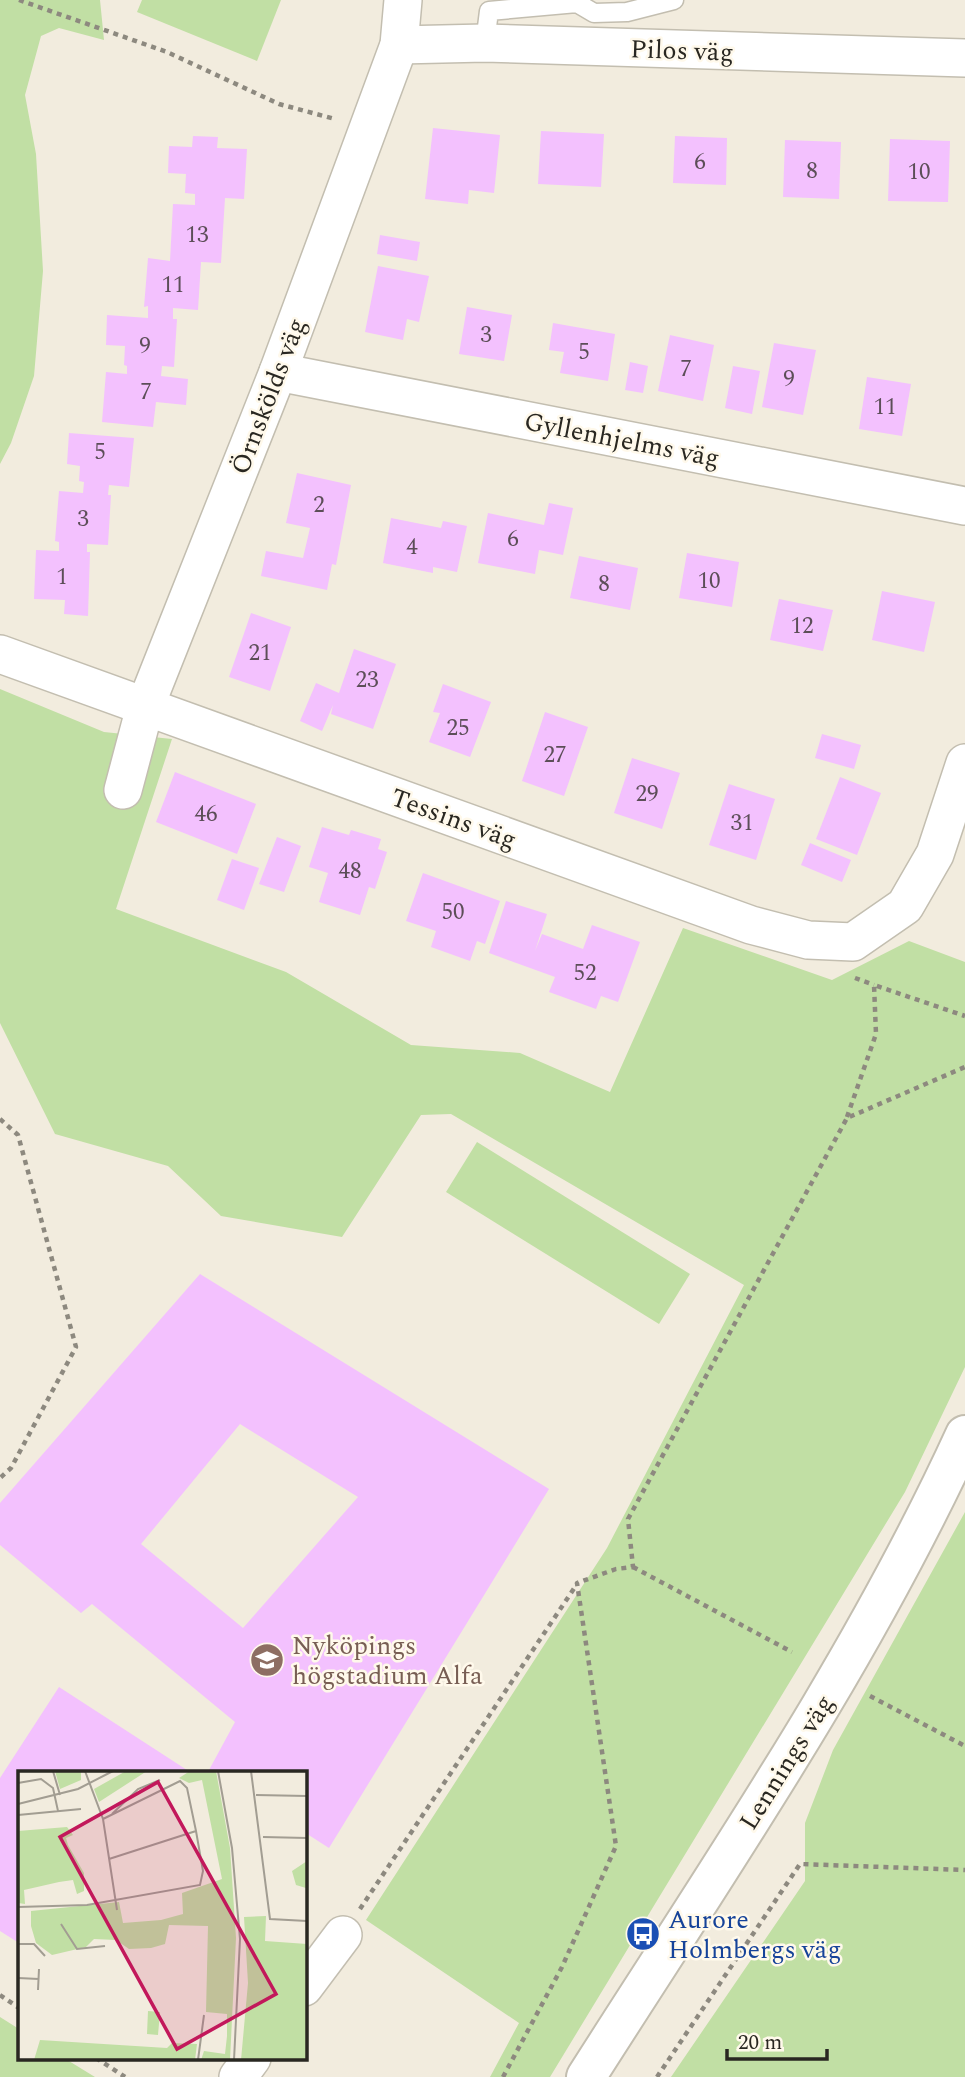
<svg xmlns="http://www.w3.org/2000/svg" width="965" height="2077" viewBox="0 0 965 2077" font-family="Spectral,serif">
<rect width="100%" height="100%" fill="#f2ecde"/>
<!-- green -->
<g fill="#c1dfa4">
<path d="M0,0H100L104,40L59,28L41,36L25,95L36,154L43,271L34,376L11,443L0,464Z"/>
<path d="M142,0H281L257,61L137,12Z"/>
<path d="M0,689L104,732L172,739L116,909L286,972L411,1045L520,1053L610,1092L683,928L832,980L909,941L965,962V1367L905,1492L550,2077H490L519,2023L366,1920L607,1548L744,1285L451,1114L421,1115L342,1237L221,1216L168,1166L55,1134L0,1023Z"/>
<path d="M477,1142L690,1274L659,1324L446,1192Z"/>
<path d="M965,1512V2077H671L805,1881V1823L833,1750Z"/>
<path d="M0,2017L19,2029V2058H64L95,2077H0Z"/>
</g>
<!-- building -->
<g fill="#f3c1fe" fill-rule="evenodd">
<path d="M433,128L500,135L494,193L469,190L468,204L425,199Z"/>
<path d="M541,131L604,134L601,187L538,184Z"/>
<path d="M193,136L218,137L217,148L247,149L244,199L225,198L221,263L201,262L198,310L173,308V319H177L174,367L162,366L161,376L188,379L186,405L156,402L153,427L102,422L106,372L127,374V366L124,365L125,346L106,345L107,315L148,318V306L144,307L148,258L170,261L173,204L195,205V194L185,193L186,174L168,173L169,146L192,147Z"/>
<path d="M675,136L727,138L726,185L673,183Z"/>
<path d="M890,139L950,141L948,202L888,201Z"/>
<path d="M785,140L841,142L839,199L783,197Z"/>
<path d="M380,235L420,242L417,261L377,254Z"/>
<path d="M378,266L429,276L419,322L407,319L403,340L365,332Z"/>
<path d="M467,307L512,315L504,361L459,354Z"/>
<path d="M553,323L615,334L608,381L560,373L564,352L549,350Z"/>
<path d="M670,335L714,345L703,401L658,391Z"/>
<path d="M774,343L816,350L803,415L762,407Z"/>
<path d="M630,362L648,366L643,393L625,390Z"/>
<path d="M733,366L760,371L752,414L725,408Z"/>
<path d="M867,377L911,384L902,436L859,429Z"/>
<path d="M69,433L134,438L129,487L109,485L108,495H111L108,545L87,544V552H90L88,616L64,614L65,600L34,599L36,550L59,551V542L55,541L59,491L83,493L84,482L79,481L80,466L67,464Z"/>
<path d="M297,473L351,485L336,565L332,564L327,590L261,576L266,551L303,558L310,528L286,523Z"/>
<path d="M549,503L573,508L563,555L539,550L535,574L478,563L488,513L544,525Z"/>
<path d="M391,518L441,528L443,521L467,526L457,572L433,567V573L383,563Z"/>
<path d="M687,553L739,562L732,607L679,598Z"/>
<path d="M579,556L638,568L630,610L570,598Z"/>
<path d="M882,591L935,602L924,652L872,640Z"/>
<path d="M779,599L833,610L823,651L770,640Z"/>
<path d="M251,613L291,627L270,691L229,677Z"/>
<path d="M354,649L396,664L373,729L331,714L333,705L322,731L300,721L316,683L339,693Z"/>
<path d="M443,684L491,702L470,757L429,742L440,713L433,712Z"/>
<path d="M545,712L588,727L564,796L522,781Z"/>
<path d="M822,734L861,745L854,769L815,758Z"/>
<path d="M632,758L680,773L662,829L614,813Z"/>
<path d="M175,772L256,804L237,854L156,822Z"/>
<path d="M840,777L881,793L857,855L816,839Z"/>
<path d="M729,784L775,799L756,860L709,845Z"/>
<path d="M322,827L349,835L351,830L381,839L378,849L387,852L375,889L369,887L360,915L319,902L328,873L309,867Z"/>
<path d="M277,837L301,846L284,892L259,884Z"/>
<path d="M810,843L851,860L842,882L801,865Z"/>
<path d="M232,859L259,868L244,910L217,900Z"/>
<path d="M423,873L500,901L485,944L477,941L470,961L431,947L436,931L406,921Z"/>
<path d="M506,901L547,914L535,951L542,934L583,949L592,925L640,942L618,1002L601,996L596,1009L549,992L555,977L489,953Z"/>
<path d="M200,1274L549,1489L329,1848L304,1832V1772H213L209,1770L235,1722L92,1604L81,1613L0,1545V1503ZM240,1424L358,1497L243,1628L141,1544Z"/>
<path d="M59,1687L187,1770L185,1772H19V1943L0,1931V1778Z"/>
</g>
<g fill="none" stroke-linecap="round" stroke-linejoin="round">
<!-- service casing -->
<g stroke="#c3beb0" stroke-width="21">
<path id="service" d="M485,43L489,11L577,3L594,13L627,12L674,0"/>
</g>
<!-- minor casing -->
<g stroke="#c3beb0" stroke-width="40">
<g id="minor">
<path d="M399,45L485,43L965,58"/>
<path d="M278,372L965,506"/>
<path d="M0,654L751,925L808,940L853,942L905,906L935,854L965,763"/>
<path d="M123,790L145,707L278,372L399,45L403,0"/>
<path d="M304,1987L343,1935"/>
<path d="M238,2077L252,2058"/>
</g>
</g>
<!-- secondary casing -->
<g stroke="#c3beb0" stroke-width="42">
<path id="secondary" d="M586,2077C719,1868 861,1662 965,1435"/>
</g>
<!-- path -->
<g stroke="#8d897f" stroke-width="4.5" stroke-dasharray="5 5" stroke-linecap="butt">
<path d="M19,0L167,52L279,104L335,119"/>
<path d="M855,978L874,985"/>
<path d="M847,1117L876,1034L874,985L965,1016"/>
<path d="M0,1119L18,1135L76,1347L11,1468L0,1478"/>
<path d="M633,1567L792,1652"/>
<path d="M870,1696L965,1746"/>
<path d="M360,1909L577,1584"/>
<path d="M0,1995L19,2008"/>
<path d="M96,2058L125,2077"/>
<path d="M503,2077L562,1967L616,1846L577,1583L616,1569L633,1567L628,1519L847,1118L965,1067"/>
<path d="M657,2077L800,1864L965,1870"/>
</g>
<!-- service -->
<use href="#service" stroke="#fff" stroke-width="18"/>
<!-- minor -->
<use href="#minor" stroke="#fff" stroke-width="37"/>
<!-- secondary -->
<use href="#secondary" stroke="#fff" stroke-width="38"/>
</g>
<!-- icons -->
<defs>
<g id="school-disc" transform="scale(1.75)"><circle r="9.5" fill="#8d6e63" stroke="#fff9eb"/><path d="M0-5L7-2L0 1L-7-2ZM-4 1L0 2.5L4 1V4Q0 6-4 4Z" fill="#fff"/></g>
<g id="bus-disc" transform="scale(1.75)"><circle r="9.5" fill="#1a4fb4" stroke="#fff9eb"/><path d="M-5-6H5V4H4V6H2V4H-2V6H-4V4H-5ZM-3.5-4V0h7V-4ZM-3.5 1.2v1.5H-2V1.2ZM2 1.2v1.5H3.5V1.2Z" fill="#fff"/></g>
</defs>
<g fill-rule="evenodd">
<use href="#school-disc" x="267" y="1660"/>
<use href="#bus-disc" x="643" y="1934"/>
</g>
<g text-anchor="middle" stroke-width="5" stroke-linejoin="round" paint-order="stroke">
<!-- number labels -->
<g font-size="23" fill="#5c4e58">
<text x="700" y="169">6</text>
<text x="812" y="178">8</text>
<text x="919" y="179">10</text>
<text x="197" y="242">13</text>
<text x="173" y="292">11</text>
<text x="486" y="342">3</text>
<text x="145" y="353">9</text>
<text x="584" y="359">5</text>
<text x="686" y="376">7</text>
<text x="789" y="386">9</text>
<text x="146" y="399">7</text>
<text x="885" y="414">11</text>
<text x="100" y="459">5</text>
<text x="319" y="512">2</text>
<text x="83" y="526">3</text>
<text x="513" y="546">6</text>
<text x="412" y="554">4</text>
<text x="62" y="584">1</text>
<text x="709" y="588">10</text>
<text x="604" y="591">8</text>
<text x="802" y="633">12</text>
<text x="260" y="660">21</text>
<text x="367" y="687">23</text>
<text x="458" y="735">25</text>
<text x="555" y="762">27</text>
<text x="647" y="801">29</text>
<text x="206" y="821">46</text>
<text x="742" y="830">31</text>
<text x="350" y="878">48</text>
<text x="453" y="919">50</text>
<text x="585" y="980">52</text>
</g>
<!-- street labels -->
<g font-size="26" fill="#292721" stroke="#fff9eb">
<text transform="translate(682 50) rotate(2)" y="9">Pilos väg</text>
<text transform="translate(268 396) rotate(-69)" y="9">Örnskölds väg</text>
<text transform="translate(622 439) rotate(11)" y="9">Gyllenhjelms väg</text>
<text transform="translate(454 818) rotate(20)" y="9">Tessins väg</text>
<text transform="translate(786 1762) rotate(-58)" y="9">Lennings väg</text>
</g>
<!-- education labels -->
<g font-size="26" fill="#785e54" stroke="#fff9eb" text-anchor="start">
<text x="292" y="1654">Nyköpings<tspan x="292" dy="30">högstadium Alfa</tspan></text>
</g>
<!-- transit labels -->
<g font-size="26" fill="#164399" stroke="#fff9eb" text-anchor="start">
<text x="668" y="1928">Aurore<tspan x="668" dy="30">Holmbergs väg</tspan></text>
</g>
</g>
<!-- overview -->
<g transform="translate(18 1771)">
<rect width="289" height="289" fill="#f2ecde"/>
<path d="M37,0H63V9L42,18ZM108,0H129L81,31L76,18ZM172,0H198L212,77L218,167L212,289H183L186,280L207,283L209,265V243L188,241L190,155L151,154L147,173L133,177L111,178L98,169L76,168L68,176L34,184L18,172L13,155V140L101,131L105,152L143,149L165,143L164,122L204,108L184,9L171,12L161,7ZM49,56L55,64L48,67L50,74L66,102V120L59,123L55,109L41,111L6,119L7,133L0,132V60ZM289,90V117H288L278,114L274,100ZM248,145L247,170L289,173V289H223L230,212L226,146ZM130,240L142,241L140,264L129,263ZM22,269L149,277L154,272L179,273L177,289H16Z" fill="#c1dfa4"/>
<path fill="none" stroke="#a29d92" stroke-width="2" d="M35,0L42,24M67,0L85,48L99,139M200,0L214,77L222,168L216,289M233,0L252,148L289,150M0,12L23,8L35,17L40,40M238,24L289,25M0,33L60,18L95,0M94,43L120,18L142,9M0,44L63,38M245,66L289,67M91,88L178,60M0,136L69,134L182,114L185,100L178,60L169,17L162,10L85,48M43,153L59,178L87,175M0,173H16L27,185M0,207L21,208M20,219L21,198M180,289L186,244"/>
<path fill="#c2185b" fill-opacity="0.15" stroke="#c2185b" stroke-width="3.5" d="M140,11L258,223L159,278L42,66Z"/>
<rect width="289" height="289" fill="none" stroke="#292721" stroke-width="3.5"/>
</g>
<!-- scale -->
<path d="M727 2049v10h100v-10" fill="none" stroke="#292721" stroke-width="3.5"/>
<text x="738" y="2049" font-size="21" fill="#292721" stroke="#fff9eb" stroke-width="5" paint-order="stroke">20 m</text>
</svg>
